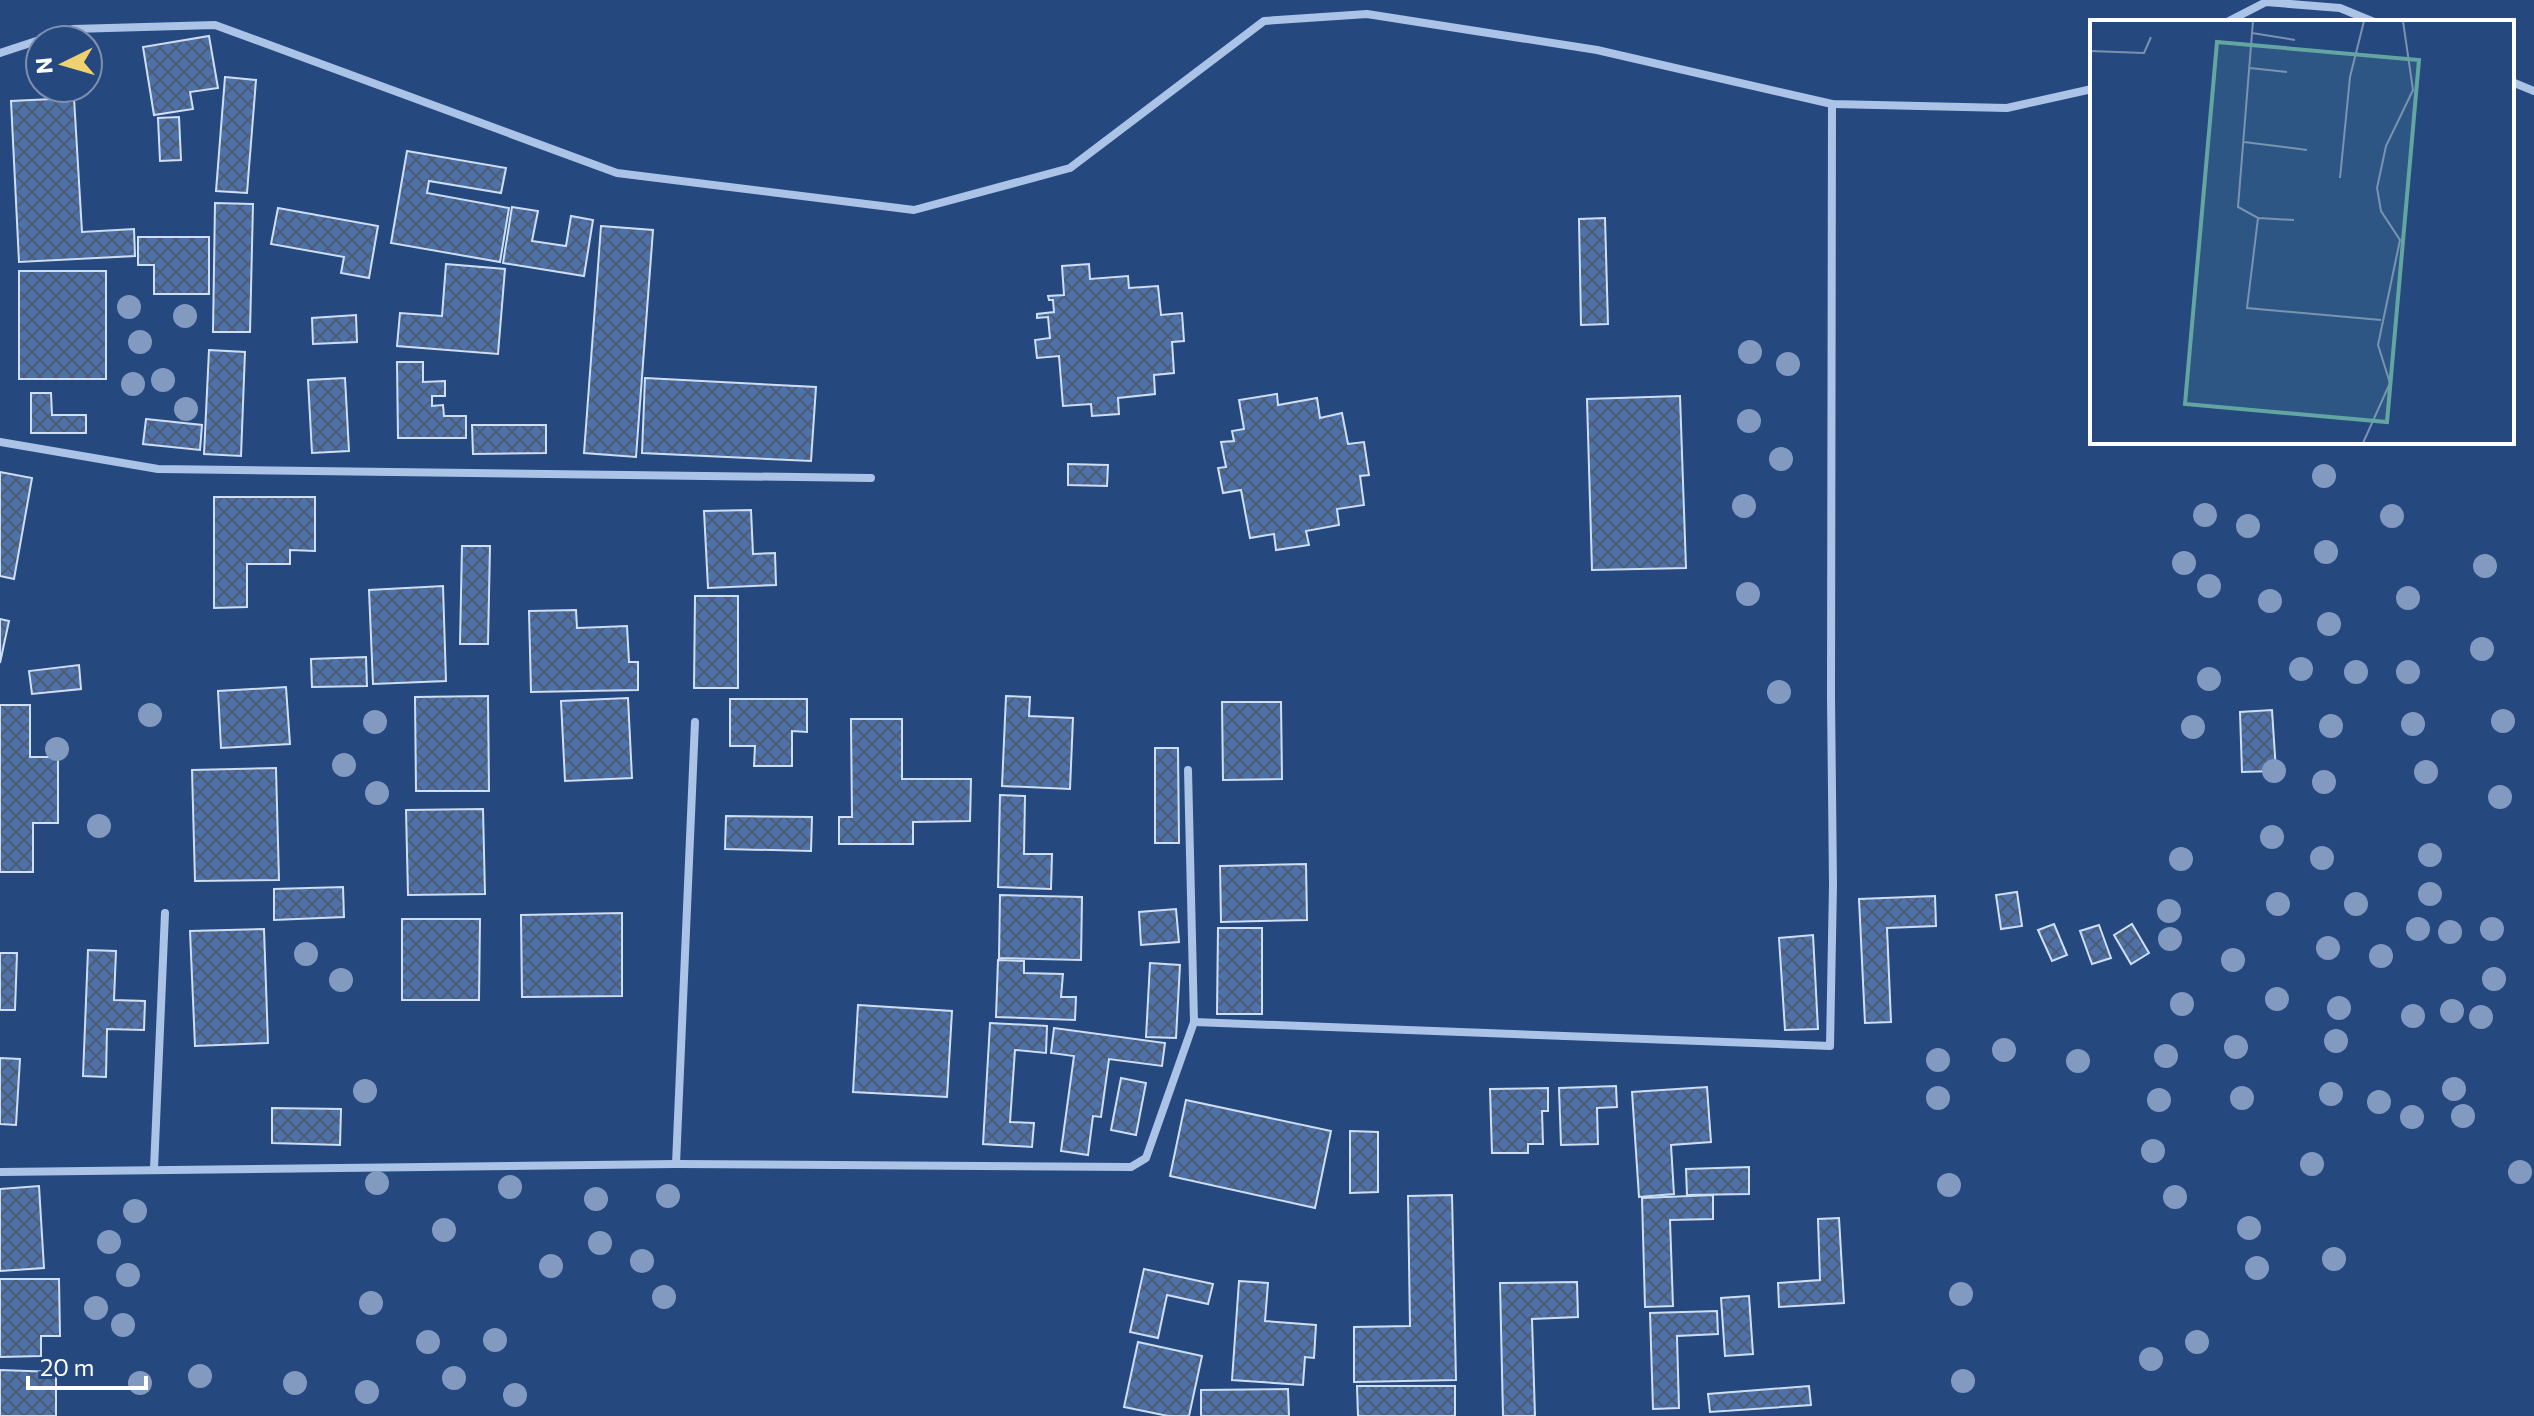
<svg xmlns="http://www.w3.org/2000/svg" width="2534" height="1416" viewBox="0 0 2534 1416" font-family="Commissioner,sans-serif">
<defs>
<pattern id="building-cross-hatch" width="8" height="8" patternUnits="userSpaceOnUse" patternTransform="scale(2)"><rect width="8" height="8" fill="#4d71a8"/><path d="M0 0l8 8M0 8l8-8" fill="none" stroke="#4c5d75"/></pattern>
</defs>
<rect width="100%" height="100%" fill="#25487f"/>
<!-- building -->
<g fill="url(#building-cross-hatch)" stroke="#cedef5" stroke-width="2">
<path d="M209,36L218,88L190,92L193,109L154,115L143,47Z"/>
<path d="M225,77L256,80L247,193L216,191Z"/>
<path d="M74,98L82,232L134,229L135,256L19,262L11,101Z"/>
<path d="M179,117L181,160L160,161L158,118Z"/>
<path d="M407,151L506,168L501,193L429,181L427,193L509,208L500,262L391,243Z"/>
<path d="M215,203L253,204L250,332H213Z"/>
<path d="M512,207L538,211L532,241L566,246L571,216L593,220L584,276L503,263Z"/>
<path d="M278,208L378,226L369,278L341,273L344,257L271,244Z"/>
<path d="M1605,218L1608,324L1581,325L1579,219Z"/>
<path d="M601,226L653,230L636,457L584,453Z"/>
<path d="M138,237H209V294H154V265H138Z"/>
<path d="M446,264L505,269L498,354L397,346L400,313L442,316Z"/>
<path d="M1089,264L1090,279L1128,276L1129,288L1158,286L1161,315L1182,313L1184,341L1172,342L1174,373L1154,375L1155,394L1118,398L1119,414L1092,416L1091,404L1063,406L1059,356L1037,358L1035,340L1050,338L1048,317L1037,318V314L1054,312L1053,300H1049L1048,296L1064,295L1062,266Z"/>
<rect x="19" y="271" width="87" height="108"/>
<path d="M356,315L357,342L313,344L312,318Z"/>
<path d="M209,350L245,352L241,456L204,454Z"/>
<path d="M397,362H423V382L445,381V396H432V406L443,405L444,416H466V438H398Z"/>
<path d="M345,378L349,451L312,453L308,380Z"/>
<path d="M645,378L816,387L811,461L642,453Z"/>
<path d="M31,393H51L52,415H86V433H31Z"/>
<path d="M1277,394L1278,405L1317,398L1320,418L1342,413L1348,444L1364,442L1369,475L1360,476L1364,505L1337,509L1339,525L1306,531L1309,545L1276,550L1274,534L1250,538L1241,490L1223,493L1218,468L1226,467L1221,442L1234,441L1232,431L1244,429L1239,400Z"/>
<path d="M1680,396L1686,568L1592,570L1587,399Z"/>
<path d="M146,419L202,425L200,450L143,444Z"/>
<path d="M472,425H546V453L473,454Z"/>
<path d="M1068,464L1108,465L1107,486L1068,485Z"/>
<path d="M0,472L32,478L14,579L0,576Z"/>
<path d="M214,497H315V551L290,550V564H247V607L214,608Z"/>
<path d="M751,510L753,554L775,553L776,585L708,588L704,511Z"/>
<path d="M462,546H490L488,644H460Z"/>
<path d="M443,586L446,681L373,684L369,590Z"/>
<path d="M695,596H738V688H694Z"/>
<path d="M576,610L577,628L627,626L629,662H638V690L531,692L529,611Z"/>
<path d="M0,619L9,621L0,663Z"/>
<path d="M366,657L367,686L312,687L311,659Z"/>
<path d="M79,665L81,689L32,694L29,671Z"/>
<path d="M286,687L290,744L221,748L218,691Z"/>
<path d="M488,696L489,791H416L415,697Z"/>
<path d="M1006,696L1030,697L1029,716L1073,718L1070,789L1002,786Z"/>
<path d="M628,698L632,778L565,781L561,701Z"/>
<path d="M730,699H807V732L792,731V766H754L755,746H730Z"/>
<path d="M1222,702H1281L1282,779L1223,780Z"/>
<path d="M0,705H30V757H58V823H33V872H0Z"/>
<path d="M2272,710L2276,771L2242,772L2240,712Z"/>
<path d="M851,719H902V779H971L970,821L913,822V844H839V817H852Z"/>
<path d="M1155,748H1178L1179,843H1155Z"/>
<path d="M276,768L279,880L195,881L192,770Z"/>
<path d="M1000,795L1025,796L1024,854H1052L1051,889L998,887Z"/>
<path d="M483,809L485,894L408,895L406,810Z"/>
<path d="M726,816L812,817L811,851L725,849Z"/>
<path d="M1306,864L1307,920L1221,922L1220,866Z"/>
<path d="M343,887L344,917L274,920V889Z"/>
<path d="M2017,892L2022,926L2001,929L1996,895Z"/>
<path d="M1000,895L1082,897L1081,960L999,958Z"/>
<path d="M1935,896L1936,926L1887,928L1891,1022L1865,1023L1859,899Z"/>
<path d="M1176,909L1179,942L1141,945L1139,912Z"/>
<path d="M622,913V996L522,997L521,915Z"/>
<path d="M402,919H480L479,1000H402Z"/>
<path d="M2054,924L2067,955L2052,961L2038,930Z"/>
<path d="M2132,924L2149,953L2131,964L2114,935Z"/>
<path d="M2099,925L2111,958L2092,964L2080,931Z"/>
<path d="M1218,928H1262V1014H1217Z"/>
<path d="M264,929L268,1043L195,1046L190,931Z"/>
<path d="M1813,935L1818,1029L1785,1030L1779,938Z"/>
<path d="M88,950L116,951L114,1000L145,1001L144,1030L107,1029L106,1077L83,1076Z"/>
<path d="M0,953H17L15,1010H0Z"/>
<path d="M998,960L1024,961V973L1063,974L1061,997H1076L1075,1020L996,1017Z"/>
<path d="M1150,963L1180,965L1176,1038L1146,1037Z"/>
<path d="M858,1005L952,1011L947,1097L853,1092Z"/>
<path d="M990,1023L1047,1026L1046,1053L1015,1050L1010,1122L1034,1123L1032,1147L983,1144Z"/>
<path d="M1054,1028L1165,1043L1162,1066L1109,1059L1101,1117L1093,1116L1088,1155L1061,1151L1074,1056L1051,1053Z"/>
<path d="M0,1058L20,1059L16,1125L0,1124Z"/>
<path d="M1121,1078L1146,1083L1136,1135L1111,1130Z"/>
<path d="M1616,1086L1617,1107L1597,1108L1598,1144L1561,1145L1559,1088Z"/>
<path d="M1707,1087L1711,1142L1671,1145L1674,1194L1639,1197L1632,1092Z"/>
<path d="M1548,1088V1111H1542L1543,1144H1528V1153H1492L1490,1089Z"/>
<path d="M1186,1100L1331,1131L1315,1208L1170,1176Z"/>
<path d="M272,1108L341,1109L340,1145L272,1143Z"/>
<path d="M1350,1131L1378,1132V1192L1350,1193Z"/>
<path d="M1749,1167V1194L1687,1195L1686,1169Z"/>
<path d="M39,1186L44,1268L0,1271V1189Z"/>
<path d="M1452,1195L1456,1380L1354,1382V1327L1410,1326L1408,1196Z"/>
<path d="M1713,1195V1219L1670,1220L1673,1306L1645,1307L1642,1198Z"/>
<path d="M1839,1218L1844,1303L1779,1307L1778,1283L1820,1280L1818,1219Z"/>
<path d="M1144,1269L1213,1284L1208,1304L1167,1295L1158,1338L1130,1332Z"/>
<path d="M0,1279H59L60,1336H41V1356L0,1357Z"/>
<path d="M1239,1281L1268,1283L1265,1321L1316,1325L1314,1358L1305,1357L1303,1385L1232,1380Z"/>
<path d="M1577,1282L1578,1317L1532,1319L1535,1416H1503L1500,1283Z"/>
<path d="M1749,1296L1753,1354L1725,1356L1721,1298Z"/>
<path d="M1717,1311L1718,1334L1677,1336L1679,1408L1653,1409L1650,1313Z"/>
<path d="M1138,1342L1202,1356L1189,1416H1168L1124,1407Z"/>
<path d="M0,1370L56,1372V1416H0Z"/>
<path d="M1357,1386H1455V1416H1358Z"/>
<path d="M1809,1386L1811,1405L1710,1412L1708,1394Z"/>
<path d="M1288,1389L1289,1416H1201V1390Z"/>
</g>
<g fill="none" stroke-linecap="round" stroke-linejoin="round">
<!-- minor -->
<g stroke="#abc3e6" stroke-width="8">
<path d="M2227,22L2266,2L2340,8L2374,22"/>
<path d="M0,53L73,29L215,25L617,173L914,210L1070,168L1264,21L1367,14L1597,50L1832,104L2007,108L2092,89"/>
<path d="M2512,82L2534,91"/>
<path d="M0,442L158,469L871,478"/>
<path d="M1194,1022L1830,1046L1833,885L1831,697L1832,104"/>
<path d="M676,1164L695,722"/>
<path d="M154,1169L165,913"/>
<path d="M0,1172L676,1164L1131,1167L1146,1158L1194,1022L1188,770"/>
</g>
</g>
<!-- trees -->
<g fill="#829ac0">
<circle cx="129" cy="307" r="12"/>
<circle cx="185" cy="316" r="12"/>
<circle cx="140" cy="342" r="12"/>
<circle cx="1750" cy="352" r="12"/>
<circle cx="1788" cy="364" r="12"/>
<circle cx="163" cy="380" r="12"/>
<circle cx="133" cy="384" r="12"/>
<circle cx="186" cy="409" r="12"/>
<circle cx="1749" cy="421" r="12"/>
<circle cx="1781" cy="459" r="12"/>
<circle cx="2324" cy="476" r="12"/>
<circle cx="1744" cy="506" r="12"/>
<circle cx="2205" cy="515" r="12"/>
<circle cx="2392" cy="516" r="12"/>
<circle cx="2248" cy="526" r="12"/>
<circle cx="2326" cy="552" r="12"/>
<circle cx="2184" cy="563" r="12"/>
<circle cx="2485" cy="566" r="12"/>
<circle cx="2209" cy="586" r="12"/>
<circle cx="1748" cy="594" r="12"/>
<circle cx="2408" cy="598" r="12"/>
<circle cx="2270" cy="601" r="12"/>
<circle cx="2329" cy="624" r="12"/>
<circle cx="2482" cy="649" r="12"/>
<circle cx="2301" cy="669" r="12"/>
<circle cx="2356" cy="672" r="12"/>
<circle cx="2408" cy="672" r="12"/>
<circle cx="2209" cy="679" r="12"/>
<circle cx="1779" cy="692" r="12"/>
<circle cx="150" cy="715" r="12"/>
<circle cx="2503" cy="721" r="12"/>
<circle cx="375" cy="722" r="12"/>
<circle cx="2413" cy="724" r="12"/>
<circle cx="2331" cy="726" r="12"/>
<circle cx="2193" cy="727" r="12"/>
<circle cx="57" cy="749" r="12"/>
<circle cx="344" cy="765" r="12"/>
<circle cx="2274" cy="771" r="12"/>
<circle cx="2426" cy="772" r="12"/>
<circle cx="2324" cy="782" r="12"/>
<circle cx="377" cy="793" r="12"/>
<circle cx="2500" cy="797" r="12"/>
<circle cx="99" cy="826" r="12"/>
<circle cx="2272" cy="837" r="12"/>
<circle cx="2430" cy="855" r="12"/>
<circle cx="2322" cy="858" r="12"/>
<circle cx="2181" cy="859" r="12"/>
<circle cx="2430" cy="894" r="12"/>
<circle cx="2278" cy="904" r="12"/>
<circle cx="2356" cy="904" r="12"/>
<circle cx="2169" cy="911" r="12"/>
<circle cx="2418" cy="929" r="12"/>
<circle cx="2492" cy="929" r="12"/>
<circle cx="2450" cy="932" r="12"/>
<circle cx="2170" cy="939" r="12"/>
<circle cx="2328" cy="948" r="12"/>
<circle cx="306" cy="954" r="12"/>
<circle cx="2381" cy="956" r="12"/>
<circle cx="2233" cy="960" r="12"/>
<circle cx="2494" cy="979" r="12"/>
<circle cx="341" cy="980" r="12"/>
<circle cx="2277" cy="999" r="12"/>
<circle cx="2182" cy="1004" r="12"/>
<circle cx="2339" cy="1008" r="12"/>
<circle cx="2452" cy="1011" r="12"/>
<circle cx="2413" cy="1016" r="12"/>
<circle cx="2481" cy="1017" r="12"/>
<circle cx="2336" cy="1041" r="12"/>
<circle cx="2236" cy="1047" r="12"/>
<circle cx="2004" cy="1050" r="12"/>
<circle cx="2166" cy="1056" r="12"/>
<circle cx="1938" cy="1060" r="12"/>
<circle cx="2078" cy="1061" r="12"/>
<circle cx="2454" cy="1089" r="12"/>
<circle cx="365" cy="1091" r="12"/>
<circle cx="2331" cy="1094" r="12"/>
<circle cx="1938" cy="1098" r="12"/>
<circle cx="2242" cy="1098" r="12"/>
<circle cx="2159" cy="1100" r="12"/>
<circle cx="2379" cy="1102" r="12"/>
<circle cx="2463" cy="1116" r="12"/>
<circle cx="2412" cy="1117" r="12"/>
<circle cx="2153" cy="1151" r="12"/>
<circle cx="2312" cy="1164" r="12"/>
<circle cx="2520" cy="1172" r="12"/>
<circle cx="377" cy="1183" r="12"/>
<circle cx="1949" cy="1185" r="12"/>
<circle cx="510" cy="1187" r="12"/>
<circle cx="668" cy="1196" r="12"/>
<circle cx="2175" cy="1197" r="12"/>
<circle cx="596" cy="1199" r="12"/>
<circle cx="135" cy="1211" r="12"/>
<circle cx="2249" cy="1228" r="12"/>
<circle cx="444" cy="1230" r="12"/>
<circle cx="109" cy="1242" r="12"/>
<circle cx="600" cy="1243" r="12"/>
<circle cx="2334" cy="1259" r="12"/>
<circle cx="642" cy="1261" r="12"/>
<circle cx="551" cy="1266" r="12"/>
<circle cx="2257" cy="1268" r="12"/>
<circle cx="128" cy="1275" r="12"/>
<circle cx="1961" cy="1294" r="12"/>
<circle cx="664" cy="1297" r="12"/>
<circle cx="371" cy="1303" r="12"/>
<circle cx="96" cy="1308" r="12"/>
<circle cx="123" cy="1325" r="12"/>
<circle cx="495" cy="1340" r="12"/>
<circle cx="428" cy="1342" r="12"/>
<circle cx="2197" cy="1342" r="12"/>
<circle cx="2151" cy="1359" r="12"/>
<circle cx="200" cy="1376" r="12"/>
<circle cx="454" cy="1378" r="12"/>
<circle cx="1963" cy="1381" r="12"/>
<circle cx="140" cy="1383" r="12"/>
<circle cx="295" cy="1383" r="12"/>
<circle cx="367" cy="1392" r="12"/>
<circle cx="515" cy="1395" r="12"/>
</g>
<!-- overview -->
<g transform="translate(2090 20)">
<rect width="424" height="424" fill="#25487f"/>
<path fill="none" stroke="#7c91b2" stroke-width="2" d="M163,1L148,187L168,198L204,200M162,13L205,20M0,31L54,33L61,17M160,48L197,52M154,122L217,130M250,158L260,57L274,1M168,198L157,288L291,300M273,423L300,363L288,325L310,220L291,191L287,168L296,126L323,70L313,1"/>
<path fill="#63a6a1" fill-opacity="0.15" stroke="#63a6a1" stroke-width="4" d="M127,22L329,40L297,402L95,384Z"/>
<rect width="424" height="424" fill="none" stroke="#fff" stroke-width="4"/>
</g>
<!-- north arrow -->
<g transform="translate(64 64) rotate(265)"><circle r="38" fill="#25487f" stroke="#7c91b2" stroke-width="2"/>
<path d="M0-6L14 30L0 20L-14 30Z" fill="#f0d16f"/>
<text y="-12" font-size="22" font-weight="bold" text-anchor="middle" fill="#ffffff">N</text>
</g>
<!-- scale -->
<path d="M28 1376v12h118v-12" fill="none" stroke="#ffffff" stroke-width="4"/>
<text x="40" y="1376" font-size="24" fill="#ffffff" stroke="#25487f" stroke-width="6" paint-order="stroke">20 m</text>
</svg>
